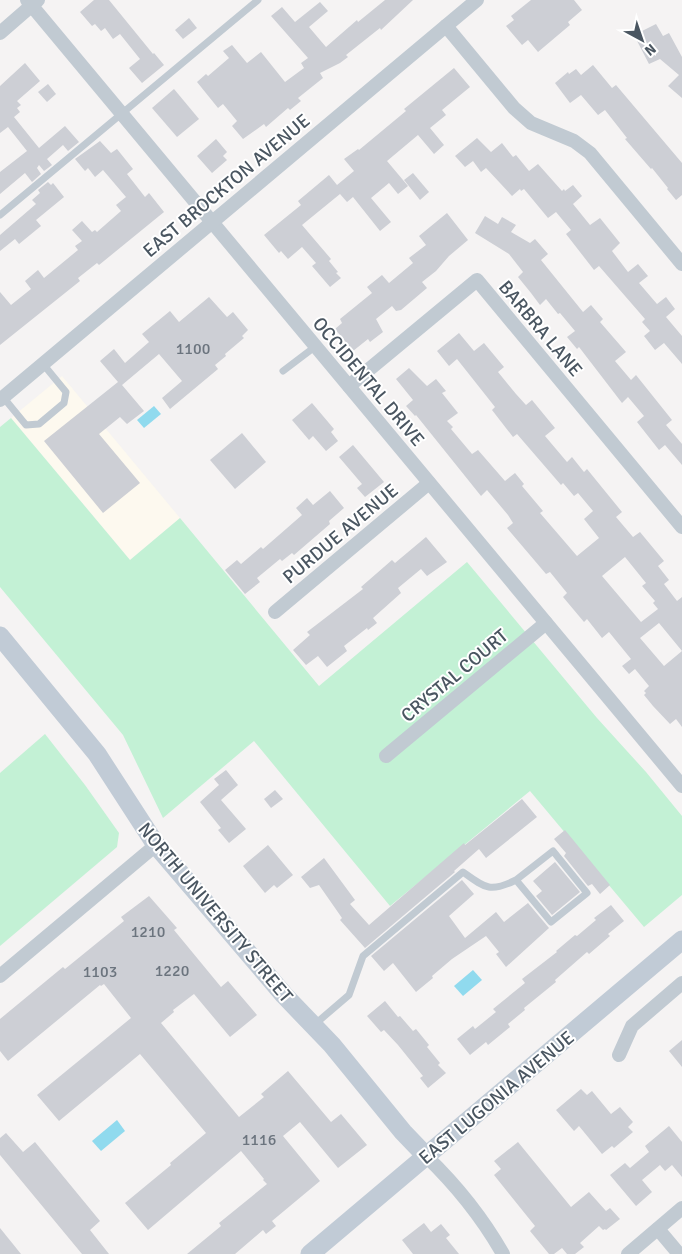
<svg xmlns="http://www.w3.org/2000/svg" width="682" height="1254" viewBox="0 0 682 1254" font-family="Signika,sans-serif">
<rect width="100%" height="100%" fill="#f5f3f3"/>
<!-- commercial -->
<path fill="#fdf9ef" d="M62,376L180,518L130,560L11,418Z"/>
<!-- green -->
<g fill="#c3f1d5">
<path d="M11,418L130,560L180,518L319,686L467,562L597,718L646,772L682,816V895L644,927L530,791L390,906L254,741L163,818L123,735L0,587V427Z"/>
<path d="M45,734L85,785L119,833L117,847L0,946V773Z"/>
</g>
<!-- water -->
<g fill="#90daee">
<path d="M154,406L161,414L144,428L137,420Z"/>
<path d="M473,970L482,980L463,996L454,986Z"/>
<path d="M117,1120L125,1131L101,1151L92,1141Z"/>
</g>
<!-- building -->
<g fill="#cdcfd5" fill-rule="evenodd">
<path d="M94,0H109L153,54L154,53L164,65L142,83L129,68L140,59L120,34L113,39L105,28L101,31L95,24L92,26L80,12Z"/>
<path d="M385,0H413L381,30L380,28L346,55L348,57L340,63L320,73L323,78L298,98L301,101L290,110L288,108L266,127L264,124L243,139L232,126L237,121L223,104L218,108L197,82L206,74L208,76L229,58L223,51L232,45L247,63L261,52L285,82L304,68L301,63L308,58L271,16L282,7L295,22L320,2L328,11L309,27L326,47L357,20L358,22Z"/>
<path d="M531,0H574L582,10L568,22L570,25L538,52L528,40L522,45L506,26L514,20L511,16Z"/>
<path d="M189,18L197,28L183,39L175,30Z"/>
<path d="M656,24L663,36L669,33L682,57V98L668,86L679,75L660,59L649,64L634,35Z"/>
<path d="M25,63L40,81L17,101L21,105L17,108L20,112L14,117L39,148L65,126L79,142L68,151L63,145L47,159L52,165L44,171L39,165L37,168L41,174L32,182L25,173L0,194V172L27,151L8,127L0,133V86Z"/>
<path d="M593,65L612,88L616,85L682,163V195L676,200L667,189L668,188L652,168L651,169L625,139L627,138L605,110L598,115L581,95L570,103L555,83L568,72L569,74L576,69L581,75Z"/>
<path d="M454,68L470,87L442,110L446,115L430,128L444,145L434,154L418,135L387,161L408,186L398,194L389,183L371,198L391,222L380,231L353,197L347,202L340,194L302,225L331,259L329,261L338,272L336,273L341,278L330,287L312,266L316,263L302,247L288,259L281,251L279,253L264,235L301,205L298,201L329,175L337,185L354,171L344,159L358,149L359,150L406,111L404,109Z"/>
<path d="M48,84L56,94L47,102L38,92Z"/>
<path d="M174,89L199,119L177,137L152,108Z"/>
<path d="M477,138L491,152L502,143L513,157L516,155L529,171L538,164L562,191L564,189L565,191L573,185L582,196L573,204L590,225L600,218L620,243L612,251L628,272L638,264L648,276L639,283L657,304L666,297L675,309L666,317L682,336V364L664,343L655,350L644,336L650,331L642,322L645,319L599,266L594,270L566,234L571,230L556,212L548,218L524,189L521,191L520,189L512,196L486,168L481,172L473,161L465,167L455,156Z"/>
<path d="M216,139L227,152L223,156L227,160L212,173L197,156Z"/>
<path d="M100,141L111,153L117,149L133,169L127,174L145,197L149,193L164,212L99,265L97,263L78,278L80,281L0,345V292L11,305L31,289L25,281L38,270L44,278L78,250L75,246L82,241L72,230L82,221L92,232L95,230L97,232L121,211L116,205L126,197L103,170L95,177L88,168L85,171L75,159Z"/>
<path d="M413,173L429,192L420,200L404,180Z"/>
<path d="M48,182L51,185L53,183L64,197L36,220L41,226L19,244L15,239L0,251V235L36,204L32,200L40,193L38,190Z"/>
<path d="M447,213L468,240L449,256L436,271L422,282L427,288L401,310L396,311L392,306L376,319L383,332L370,342L368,339L353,351L335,329L342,323L340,319L372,293L367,287L382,275L389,283L413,263L409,258L426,245L419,236Z"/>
<path d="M485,216L498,224L502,217L516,225L511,232L530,243L535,239L548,254L541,260L583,312L591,305L603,319L600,322L626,352L615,361L631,380L636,375L672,420L666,425L682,444V465L665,445L659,450L637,422L644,416L628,397L622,403L579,347L577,349L567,337L575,331L560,313L558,314L546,299L540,305L531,293L518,277L523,272L509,254L475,233Z"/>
<path d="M209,297L227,317L233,312L248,330L242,336L244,338L225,354L226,356L215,365L218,369L170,409L162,398L182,381L159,354L122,385L144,411L127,424L120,417L99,434L140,483L103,513L44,441L118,382L100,361L114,349L125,363L149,342L142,334L170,311L179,322Z"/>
<path d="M459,333L474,351L484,343L504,367L498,372L516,394L526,405L532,400L555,428L545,436L567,462L572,457L584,472L587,469L622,512L616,517L633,537L640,532L664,561L658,566L669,580L664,584L677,601L682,597V727L676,719L670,724L653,706L644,695L646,693L644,691L649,686L635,669L629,674L622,666L631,659L609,632L602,638L587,619L584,622L563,597L567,593L550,572L546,574L507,528L513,523L508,515L487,490L481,496L416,415L415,416L406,406L413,400L396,379L409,368L427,386L436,379L446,391L442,393L458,413L447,421L453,427L451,429L472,454L478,450L505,481L515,473L524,484L522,486L543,511L540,513L577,556L599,538L584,519L593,511L578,493L574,496L563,483L561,485L517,434L513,437L492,410L495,407L457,359L449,366L437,351ZM625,557L646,583L642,586L655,601L653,603L658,609L641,622L602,576ZM659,623L682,651L664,666L640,638Z"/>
<path d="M312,403L334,429L331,432L338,441L326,451L313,436L309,440L292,420Z"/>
<path d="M242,433L266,462L235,489L210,460Z"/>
<path d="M353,445L384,482L365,497L357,488L362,484L339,457Z"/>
<path d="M330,491L344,508L329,521L330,524L294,555L292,553L282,561L280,559L257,578L260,582L245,594L225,570L237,560L241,564L261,547L263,549L302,515L296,508L307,498L313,505Z"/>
<path d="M426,537L447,562L427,576L421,569L398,588L401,593L373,618L377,623L368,630L367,628L344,646L347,651L327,667L318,656L306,665L293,650L310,635L307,632L363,589L361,587L392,560L395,563Z"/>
<path d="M226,770L238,785L221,800L246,829L229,843L218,830L221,828L200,802L219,785L214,779Z"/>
<path d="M275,790L283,799L271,808L264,799Z"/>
<path d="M522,799L537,817L486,858L479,849L454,871L455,872L365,948L340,920L342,918L319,885L310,888L301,877L324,858L355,900L350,904L369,925L464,843L465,845Z"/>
<path d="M565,830L610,885L600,894L592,884L588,886L564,856L566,853L554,839Z"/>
<path d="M268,845L293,875L277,888L274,885L265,893L243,866Z"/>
<path d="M555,862L580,892L552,915L536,896L542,891L533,881Z"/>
<path d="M462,880L474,894L449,916L465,938L496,912L504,922L528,903L549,928L506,967L496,954L499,952L486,936L452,959L432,976L433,978L416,992L393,963L384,971L371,956Z"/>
<path d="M149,896L177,928L174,930L221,987L228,981L257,1015L230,1037L194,994L173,1010L174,1012L161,1023L239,1117L264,1097L261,1094L288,1071L331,1122L341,1114L367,1145L338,1168L300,1122L283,1136L320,1181L272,1221L276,1226L266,1234L263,1230L235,1254H187L221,1226L219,1223L267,1184L263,1180L264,1179L241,1151L148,1230L125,1203L171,1165L170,1163L206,1133L140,1054L59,1121L37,1095L131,1018L104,984L101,986L100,985L8,1061L0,1051V1019L63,967L65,969L124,921L121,917Z"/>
<path d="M611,905L624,921L608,934L610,936L589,954L587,952L555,980L556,982L524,1008L525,1010L508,1024L510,1027L488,1045L486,1042L470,1055L457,1039L473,1026L475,1029L496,1012L493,1009L525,983L522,979L557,952L556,951L575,935L577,936L596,920L594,918Z"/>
<path d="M385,1001L398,1017L400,1016L413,1031L416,1029L429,1045L427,1047L440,1063L438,1065L446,1073L428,1088L420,1078L423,1076L398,1045L384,1030L381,1032L367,1016Z"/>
<path d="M682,1040V1067L669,1051Z"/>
<path d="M581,1089L587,1095L592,1091L611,1114L620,1107L633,1122L628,1127L633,1132L614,1148L612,1146L602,1154L579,1126L574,1131L556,1110Z"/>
<path d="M669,1126L682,1142V1177L672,1165L665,1171L660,1165L642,1180L652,1192L636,1206L610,1175L625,1163L630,1168L649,1152L645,1146Z"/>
<path d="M6,1133L23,1152L35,1142L100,1221L90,1230L109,1254H82L0,1155V1138Z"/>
<path d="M518,1142L571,1207L589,1192L606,1211L610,1208L620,1219L606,1230L605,1229L603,1230L599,1226L580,1243L584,1247L575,1254H567L562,1248L554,1254H549L530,1231L535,1226L494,1175L501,1169L494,1161Z"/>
<path d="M424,1223L431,1232L441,1224L450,1235L446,1238L459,1254H413L402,1240Z"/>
<path d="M0,1228L21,1254H0Z"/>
</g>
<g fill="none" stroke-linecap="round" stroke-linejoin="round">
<!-- lane -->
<g stroke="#c1cad2" stroke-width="7">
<path d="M0,215L258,0"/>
<path d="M283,371L316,346"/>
<path d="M3,397L26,425L39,424L64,403L66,392L43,364"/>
<path d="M314,1025L349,995L363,956L463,872C485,888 490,893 516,880L551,922L587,893L553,851L516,880"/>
</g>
<!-- street -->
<g stroke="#c1cad2" stroke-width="14">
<path d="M27,0L682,786"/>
<path d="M446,26L514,108L531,123L574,141L590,153L682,264"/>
<path d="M0,33L38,0"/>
<path d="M349,386L477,280L682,527"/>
<path d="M0,400L477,0"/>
<path d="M275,612L429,483"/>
<path d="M386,756L546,623"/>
<path d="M0,976L156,845"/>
<path d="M619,1055L632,1026L682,983"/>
<path d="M426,1156C456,1185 482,1217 503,1254"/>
<path d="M658,1229L679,1254"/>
<path d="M628,1254L682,1208"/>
</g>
<!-- secondary -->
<g stroke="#c1cbd6" stroke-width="19">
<path d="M0,636L97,754L156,845L284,995L332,1045L403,1132L426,1156"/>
<path d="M310,1254L682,940"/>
</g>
</g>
<g text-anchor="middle" stroke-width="4" stroke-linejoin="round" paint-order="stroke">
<!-- number labels -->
<g font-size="16" fill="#6b747e">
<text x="193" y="354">1100</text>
<text x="148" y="937">1210</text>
<text x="172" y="976">1220</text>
<text x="100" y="977">1103</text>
<text x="259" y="1145">1116</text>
</g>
<!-- street labels -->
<g font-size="19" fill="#4a5661" stroke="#fff">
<text transform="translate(226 185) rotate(-40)" y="7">EAST BROCKTON AVENUE</text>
<text transform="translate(541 328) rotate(50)" y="7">BARBRA LANE</text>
<text transform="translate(369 381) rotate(50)" y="7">OCCIDENTAL DRIVE</text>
<text transform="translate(340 533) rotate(-40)" y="7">PURDUE AVENUE</text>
<text transform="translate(454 675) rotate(-40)" y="7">CRYSTAL COURT</text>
<text transform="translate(216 912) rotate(50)" y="7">NORTH UNIVERSITY STREET</text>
<text transform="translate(496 1097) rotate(-40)" y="7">EAST LUGONIA AVENUE</text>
</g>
</g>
<!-- north arrow -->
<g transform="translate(642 40) rotate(140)" stroke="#ffffff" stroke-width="4" paint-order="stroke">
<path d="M0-4L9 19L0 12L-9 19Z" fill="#4a5661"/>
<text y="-8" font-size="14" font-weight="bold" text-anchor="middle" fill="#4a5661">N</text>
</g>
</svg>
